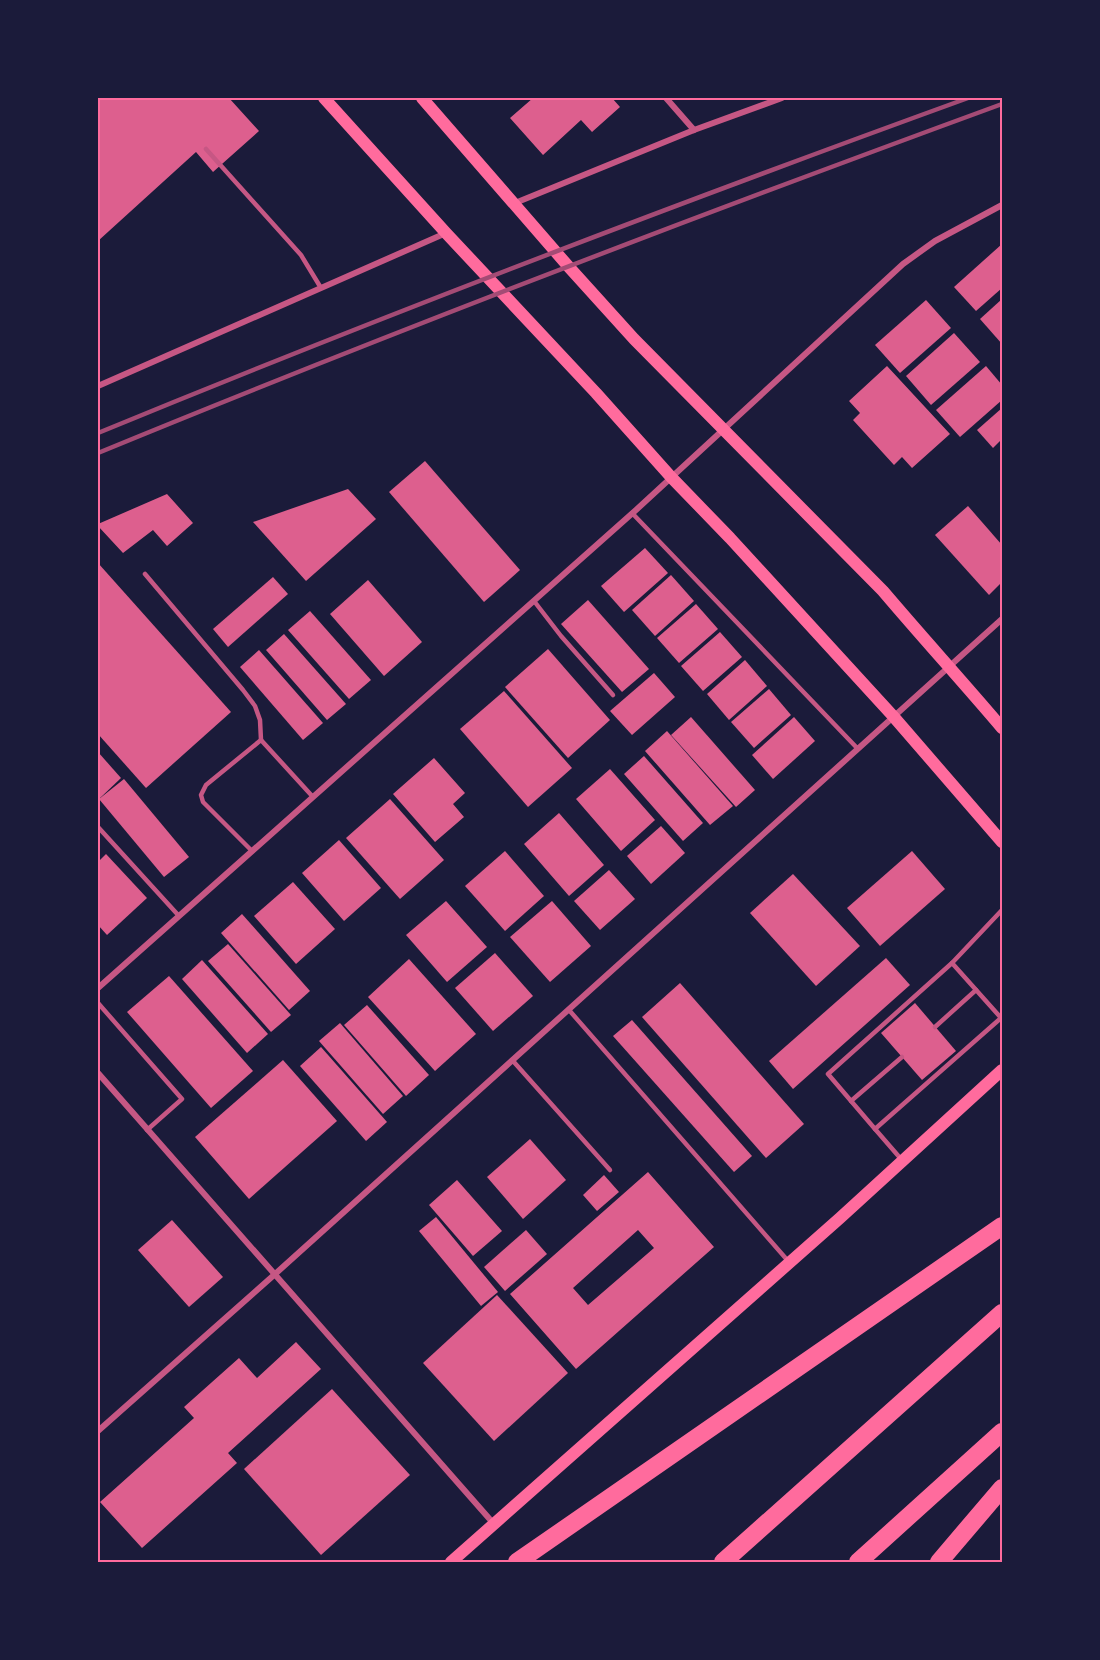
<svg xmlns="http://www.w3.org/2000/svg" width="1100" height="1660" viewBox="0 0 1100 1660" font-family="Spectral,serif">
<rect width="100%" height="100%" fill="#1b1b3a"/>
<!-- building -->
<g fill="#dd5f8e" fill-rule="evenodd">
<path d="M98,98H229L259,131L213,172L196,152L98,241Z"/>
<path d="M533,98H612L620,107L592,132L581,120L543,155L510,118Z"/>
<path d="M1002,244V288L976,311L954,287Z"/>
<path d="M1002,299V344L980,319Z"/>
<path d="M926,300L951,328L900,373L875,345Z"/>
<path d="M954,333L980,362L931,405L906,376Z"/>
<path d="M887,366L950,434L912,468L902,457L894,465L853,420L860,413L849,401Z"/>
<path d="M986,366L1002,385V400L960,437L936,410Z"/>
<path d="M1002,408V439L993,448L977,430Z"/>
<path d="M425,461L520,570L484,602L389,492Z"/>
<path d="M348,489L376,519L306,581L253,522Z"/>
<path d="M167,494L193,523L167,546L153,530L123,553L98,526V524Z"/>
<path d="M968,506L1002,545V582L989,595L935,535Z"/>
<path d="M645,548L668,573L624,612L601,586Z"/>
<path d="M98,563L231,712L146,788L98,734Z"/>
<path d="M671,575L694,601L655,636L632,610Z"/>
<path d="M273,577L288,594L228,647L213,629Z"/>
<path d="M368,580L422,642L384,676L330,614Z"/>
<path d="M588,600L649,669L622,692L561,624Z"/>
<path d="M696,604L718,629L679,663L657,638Z"/>
<path d="M310,611L371,680L349,699L288,630Z"/>
<path d="M720,632L742,657L703,691L681,666Z"/>
<path d="M284,634L346,704L327,720L266,650Z"/>
<path d="M548,649L610,720L568,758L505,687Z"/>
<path d="M259,650L323,723L303,740L240,667Z"/>
<path d="M745,660L767,686L729,720L707,694Z"/>
<path d="M654,673L675,697L632,735L610,711Z"/>
<path d="M769,689L791,715L754,748L731,722Z"/>
<path d="M504,691L572,768L528,807L460,729Z"/>
<path d="M691,717L755,790L736,807L671,735Z"/>
<path d="M794,717L815,741L773,779L752,755Z"/>
<path d="M667,731L733,806L710,825L645,751Z"/>
<path d="M98,752L121,778L98,800Z"/>
<path d="M644,756L703,823L683,841L624,774Z"/>
<path d="M434,758L465,793L453,804L464,817L435,842L393,794Z"/>
<path d="M610,769L655,820L621,851L576,799Z"/>
<path d="M124,779L189,857L164,877L99,799Z"/>
<path d="M390,799L444,860L400,899L346,838Z"/>
<path d="M559,813L604,865L569,896L524,844Z"/>
<path d="M661,826L685,853L651,884L627,856Z"/>
<path d="M339,840L381,888L344,921L302,873Z"/>
<path d="M505,851L544,896L505,931L465,886Z"/>
<path d="M912,851L945,889L880,946L847,908Z"/>
<path d="M106,854L147,898L107,935L98,925V862Z"/>
<path d="M609,870L635,899L600,930L574,901Z"/>
<path d="M793,874L860,946L816,986L750,913Z"/>
<path d="M293,882L335,929L296,964L254,916Z"/>
<path d="M446,901L487,947L447,982L406,935Z"/>
<path d="M552,901L591,946L550,982L510,937Z"/>
<path d="M242,914L310,991L289,1010L221,933Z"/>
<path d="M228,944L291,1015L271,1032L208,961Z"/>
<path d="M495,953L533,996L493,1031L455,988Z"/>
<path d="M886,958L910,985L793,1089L769,1061Z"/>
<path d="M409,959L476,1034L435,1071L368,997Z"/>
<path d="M202,960L268,1034L247,1053L182,979Z"/>
<path d="M169,976L253,1071L211,1108L127,1012Z"/>
<path d="M680,983L804,1124L766,1158L642,1017Z"/>
<path d="M915,1003L956,1051L922,1080L881,1033Z"/>
<path d="M367,1005L429,1075L406,1096L344,1025Z"/>
<path d="M632,1020L752,1156L734,1172L613,1036Z"/>
<path d="M340,1023L403,1096L383,1114L319,1041Z"/>
<path d="M321,1047L387,1122L366,1141L300,1066Z"/>
<path d="M283,1060L337,1121L249,1199L195,1137Z"/>
<path d="M530,1139L566,1180L523,1219L487,1177Z"/>
<path d="M648,1172L714,1247L576,1369L510,1294ZM638,1230L654,1248L588,1305L573,1288Z"/>
<path d="M604,1175L619,1192L597,1211L583,1195Z"/>
<path d="M457,1180L502,1231L473,1256L429,1205Z"/>
<path d="M436,1217L498,1292L481,1306L419,1231Z"/>
<path d="M172,1220L223,1277L189,1307L138,1250Z"/>
<path d="M526,1230L547,1254L505,1291L484,1267Z"/>
<path d="M497,1295L568,1373L494,1441L423,1363Z"/>
<path d="M296,1342L321,1369L228,1453L237,1463L142,1548L100,1502L194,1418L184,1407L239,1358L257,1378Z"/>
<path d="M332,1389L410,1475L321,1555L244,1469Z"/>
</g>
<g fill="none" stroke-linecap="round" stroke-linejoin="round">
<!-- service -->
<g stroke="#c65784" stroke-width="4.5">
<path d="M206,149L301,255L321,288"/>
<path d="M632,513L858,749"/>
<path d="M145,574L243,690L255,706L260,720L261,740L313,797"/>
<path d="M534,601L561,636L613,695"/>
<path d="M98,827L179,916"/>
<path d="M252,851L203,802L201,795L206,785L261,740"/>
<path d="M98,1003L182,1099L147,1130"/>
<path d="M569,1010L789,1262"/>
<path d="M1002,1019L952,963L1002,910"/>
<path d="M935,1027L976,990"/>
<path d="M513,1061L610,1170"/>
<path d="M851,1101L902,1057"/>
<path d="M875,1129L828,1074L952,963"/>
<path d="M901,1159L875,1129L1001,1018"/>
</g>
<!-- minor -->
<g stroke="#c65784" stroke-width="6">
<path d="M666,98L694,130"/>
<path d="M515,203L694,130L782,98"/>
<path d="M98,386L446,233"/>
<path d="M98,988L636,510L903,264L935,241L1002,205"/>
<path d="M98,1073L494,1524"/>
<path d="M98,1431L274,1275L1002,619"/>
</g>
<!-- secondary -->
<g stroke="#ff6b9d" stroke-width="12">
<path d="M324,98L446,233L596,393L671,477L730,538L893,716L1002,842"/>
<path d="M422,98L568,266L634,339L883,591C922,637 963,682 1002,728"/>
<path d="M451,1562L840,1218L1002,1070"/>
</g>
<!-- motorway -->
<g stroke="#ff6b9d" stroke-width="18">
<path d="M517,1562L1002,1226"/>
<path d="M723,1562L1002,1313"/>
<path d="M858,1562L1002,1432"/>
<path d="M939,1562L1002,1488"/>
</g>
<!-- rail -->
<g stroke="#a44b75" stroke-width="4.5">
<path d="M98,433C385,315 676,204 968,98"/>
<path d="M98,453C397,330 699,215 1002,104"/>
</g>
</g>
<!-- border -->
<rect width="1100" height="1660" fill="none" stroke="#1b1b3a" stroke-width="198"/>
<rect x="99" y="99" width="902" height="1462" fill="none" stroke="#ff6b9d" stroke-width="2"/>
</svg>
